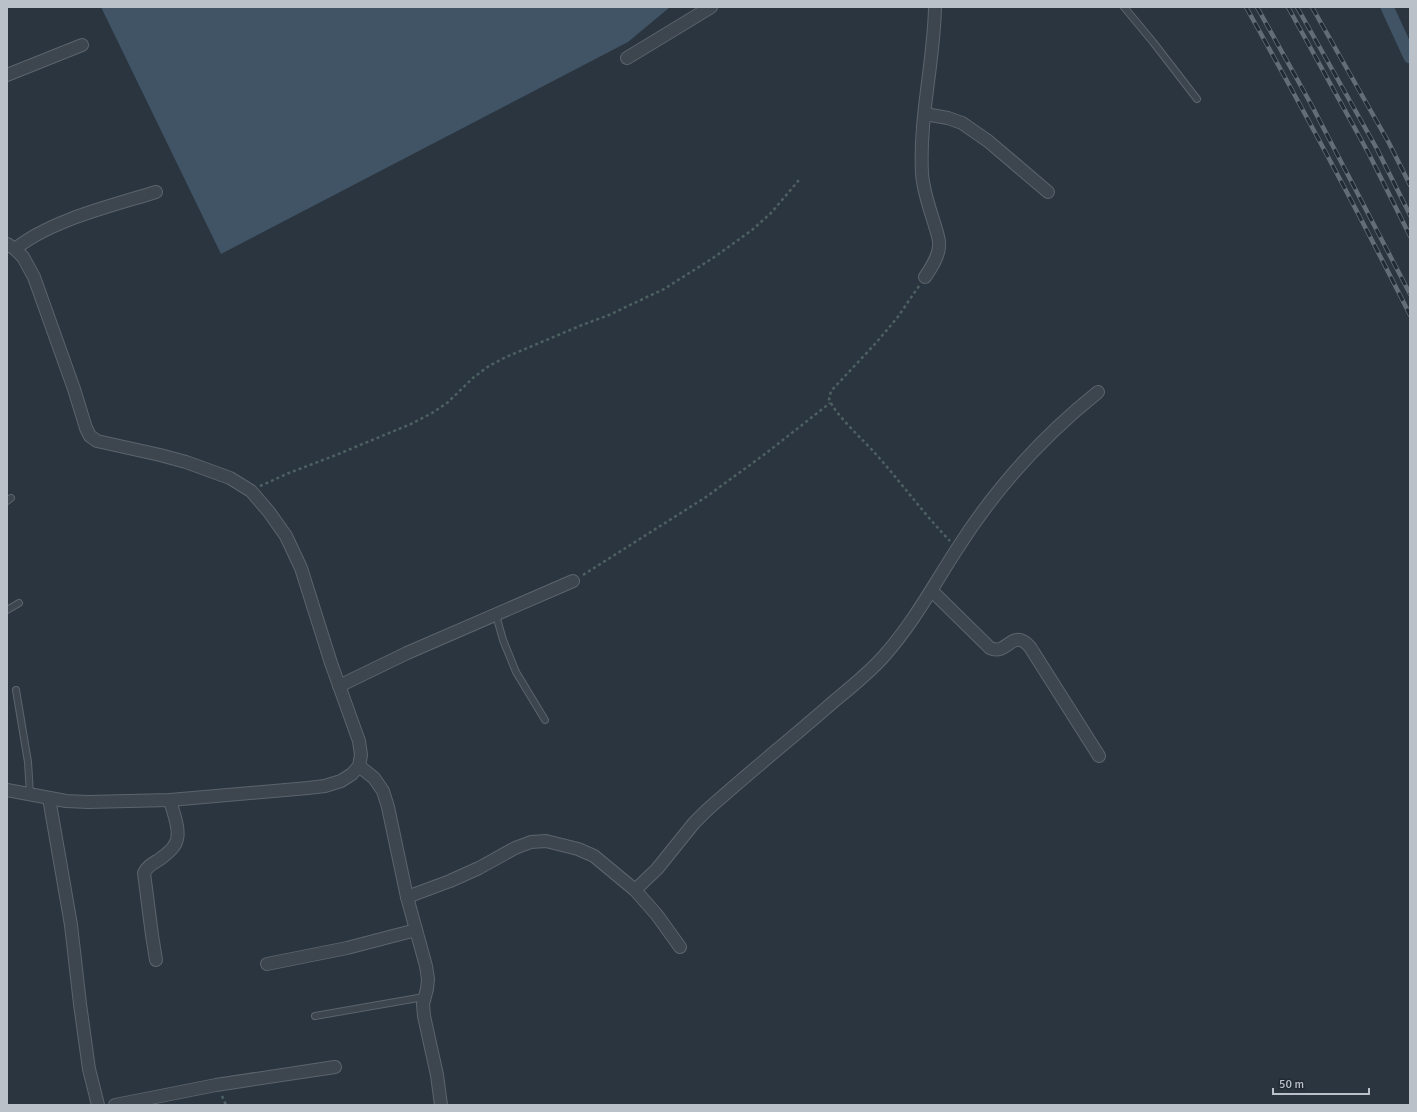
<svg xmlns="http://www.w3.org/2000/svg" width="1417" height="1112" viewBox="0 0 1417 1112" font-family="Signika,sans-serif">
<rect width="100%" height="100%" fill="#2a353f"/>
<!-- water -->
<path fill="#415466" d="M101,7H670L628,42L221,254Z"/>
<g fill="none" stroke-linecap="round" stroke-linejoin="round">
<!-- canal -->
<path stroke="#415466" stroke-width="13" d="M1387,7L1410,57"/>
<!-- service casing -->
<g stroke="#5b646c" stroke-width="8">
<g id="service">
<path d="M1124,7L1153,42L1197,99"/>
<path d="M7,501L11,498"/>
<path d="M7,610L19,603"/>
<path d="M496,615L503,640L516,672L545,720"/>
<path d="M16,690L28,762L30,794"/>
<path d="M315,1016L424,997"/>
</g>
</g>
<!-- minor casing -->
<g stroke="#5b646c" stroke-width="14">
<g id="minor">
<path d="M627,58L711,7"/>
<path d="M7,75L82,45"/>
<path d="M925,114L948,118L962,123L988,141L1048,192"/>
<path d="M7,244L15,249L23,257L34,277L74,389L86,428L90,436L97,441L160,455L186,462L230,478L251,491L269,512L286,536L301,568L331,663L359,741L361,755L359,766L352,774L341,781L325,786L308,788L170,800L88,802L66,801L7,790"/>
<path d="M15,249C51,220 111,206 156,192"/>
<path d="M925,277C931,268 938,258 939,247C940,240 937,233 935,226C930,209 923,191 922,173C919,118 934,62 935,7"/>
<path d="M932,591L990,648C1008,656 1012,627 1030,647L1099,756"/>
<path d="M339,686L407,653L573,581"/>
<path d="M359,766L374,778L383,791L388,807L407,897L426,966L428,979L427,989L423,1004L424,1016L437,1075L441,1105"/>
<path d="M49,798L71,925L80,1004L89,1069L98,1105"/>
<path d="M635,890L657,869L694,823L706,811C747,774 791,739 832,703C850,688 869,673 884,656C914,622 933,586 957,549C995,489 1043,436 1098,392"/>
<path d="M407,897L450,881L479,868L515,848L531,842L546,841L578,849L594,856L635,890L657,915L680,947"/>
<path d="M156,960L152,935L144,873C147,866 154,863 160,859C165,855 171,851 174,846C183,834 173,813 170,800"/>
<path d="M267,964L347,948L416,930"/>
<path d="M115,1105L216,1085L335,1067"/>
</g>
</g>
<!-- path -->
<g stroke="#4e6061" stroke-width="2.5" stroke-dasharray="3 3" stroke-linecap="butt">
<path d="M919,286L897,318L875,344L831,391L829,399C834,413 863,440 874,452C900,481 923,513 950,541"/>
<path d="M260,486L289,473L336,455L411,424L432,413L447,403L474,377L489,366L506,357L582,325L609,315L664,289L713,258L752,230L771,213L799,180"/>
<path d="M583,575L706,497L765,454L830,403"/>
<path d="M222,1096L226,1105"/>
</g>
<!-- service -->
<use href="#service" stroke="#3d464f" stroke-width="6"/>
<!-- minor -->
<use href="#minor" stroke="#3d464f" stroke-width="12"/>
<!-- rail casing -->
<g stroke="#626d78" stroke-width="4.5">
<g id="rail">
<path d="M1246,7C1303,109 1358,211 1410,315"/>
<path d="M1257,7L1312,106L1410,294"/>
<path d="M1288,7L1369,154L1410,236"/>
<path d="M1297,7L1377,149L1410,215"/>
<path d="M1312,7L1389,143L1410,185"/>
</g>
</g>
<!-- rail -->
<use href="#rail" stroke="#222b34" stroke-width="3" stroke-dasharray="9" stroke-linecap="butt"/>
</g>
<!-- border -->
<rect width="1417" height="1112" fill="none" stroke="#bac1c9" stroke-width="16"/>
<!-- scale -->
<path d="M1273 1088v6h96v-6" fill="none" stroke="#bac1c9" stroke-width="2"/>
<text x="1279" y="1088" font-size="12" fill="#bac1c9" stroke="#222b34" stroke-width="3" paint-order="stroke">50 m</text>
</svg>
